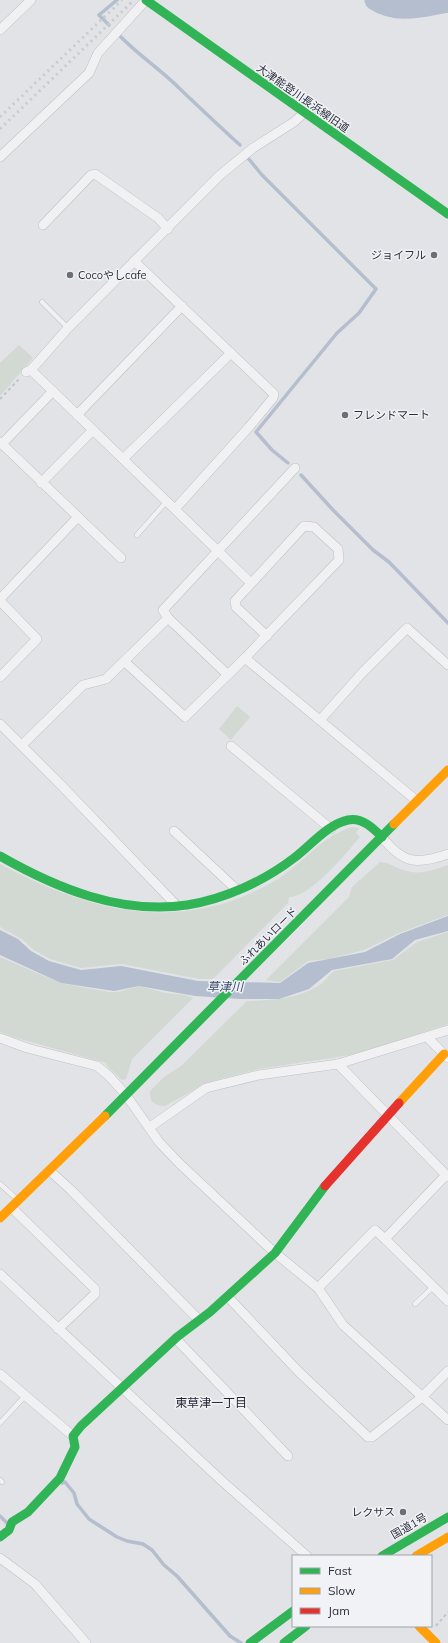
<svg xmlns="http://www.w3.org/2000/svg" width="448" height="1643" viewBox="0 0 448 1643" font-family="Mulish,'Noto Sans JP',sans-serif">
<rect width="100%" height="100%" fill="#e1e3e6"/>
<!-- green -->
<g fill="#d2d9d3">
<path d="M19,345L33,358L0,396V363Z"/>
<path d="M237,706L250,717L231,740L219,729Z"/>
<path d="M352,827L359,828L356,833L360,837C346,853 310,898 289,897L288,903L213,979H199L122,964L81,968L50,959L34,950L23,940L0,927V864C91,913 183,936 278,879C303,863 323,835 352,827Z"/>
<path d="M380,862C388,862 392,866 400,869C419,876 430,871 448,865V915L399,933L364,950L328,959L308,961L280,982L266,980L349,897L352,887Z"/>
<path d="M448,932V1024L357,1054L259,1069L220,1079L201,1086L165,1106C155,1105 149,1103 150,1091L164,1077L181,1066L247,1001C273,1000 299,999 321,984C326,980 329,975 334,971L393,960L417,942Z"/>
<path d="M0,957L60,983L109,992H118L139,986L166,993L185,995L193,998L132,1059L126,1079L122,1080L107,1066L106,1063L13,1037L0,1032Z"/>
</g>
<!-- water -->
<path fill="#b4bece" d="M448,916V931L415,940L392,959L332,970L309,989L279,999H240L195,996L139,986L114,991L61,983L0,955V930L18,939L31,951L49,961L81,970L121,966L198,981L280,983L308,963L365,952L400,934Z"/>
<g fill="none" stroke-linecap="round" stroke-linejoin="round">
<!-- stream -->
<g stroke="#b4bece" stroke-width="3.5">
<path d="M109,25L99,15L117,0"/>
<path d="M119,35C138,55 160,69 179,88C199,107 219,126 240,145"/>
<path d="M248,158L262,175L376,289L359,313L337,333L256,432L272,450L288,463"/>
<path d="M301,475L333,510L373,550L389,562L448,623"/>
<path d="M62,1483L65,1482L74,1493L77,1504L89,1519L117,1537L127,1541L143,1544L152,1550L164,1565L177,1576L230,1636L241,1643"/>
<path d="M0,1516L8,1524"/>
</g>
<!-- river -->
<path stroke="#b4bece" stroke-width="21" d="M375,0C398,15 424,6 448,2"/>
<!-- lane casing -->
<g stroke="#c0c1c4" stroke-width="5.5">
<g id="lane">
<path d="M42,302L68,328"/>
<path d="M137,535L167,501"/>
<path d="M0,1184L18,1200"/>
<path d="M415,1304L433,1287"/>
<path d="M0,1423L25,1396"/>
<path d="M0,1480L2,1482"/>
</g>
</g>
<!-- street casing -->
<g stroke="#c0c1c4" stroke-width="10">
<g id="street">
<path d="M0,30L31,0"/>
<path d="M0,157L89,73L98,53L146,0"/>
<path d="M43,225L91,175L95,174L158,218L168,229"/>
<path d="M134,261L274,394L273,398L249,427L175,509"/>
<path d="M31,370L251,583"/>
<path d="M26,372L31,370L68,328L219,176L253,148L294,122L304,113"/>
<path d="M77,415L182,306"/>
<path d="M0,442L121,558"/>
<path d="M2,444L53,391"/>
<path d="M123,459L231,353"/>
<path d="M41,483L93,430"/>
<path d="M0,599L77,518"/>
<path d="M0,601L37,639L0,677"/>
<path d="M168,618L227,674"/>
<path d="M245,658L339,560L338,549L314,527L304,526L235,601L236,607L267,636"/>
<path d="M125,662L185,717L245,658L417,801"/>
<path d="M321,719L363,672L407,628L448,665"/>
<path d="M0,724L62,786L177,906"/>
<path d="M22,745L83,685L106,679L168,618L163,610L295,468"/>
<path d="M231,746L331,829"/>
<path d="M174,831L237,890"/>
<path d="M382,837C403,864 417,865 448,854"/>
<path d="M0,1038L27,1048L97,1066L109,1076L126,1095L159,1142L180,1164L275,1253L318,1288L343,1325L448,1420"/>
<path d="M428,1038L448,1058"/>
<path d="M338,1064L448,1177"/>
<path d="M150,1127L206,1088L259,1075L338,1064L448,1030"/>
<path d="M50,1171L71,1190L198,1319"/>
<path d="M12,1208L95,1289V1294L58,1329"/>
<path d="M385,1239L448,1301"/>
<path d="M0,1274L222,1481L307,1556"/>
<path d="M318,1288L375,1230L385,1239L446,1175"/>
<path d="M228,1297L299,1372L368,1437H372L422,1397L448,1371"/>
<path d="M176,1339L288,1456"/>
<path d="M0,1374L73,1436"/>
<path d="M0,1558L35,1584L86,1643"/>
</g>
</g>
<!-- path -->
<g stroke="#c2c4c6" stroke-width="2" stroke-dasharray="3 3" stroke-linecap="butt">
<path d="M0,399L20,378"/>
<path d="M436,1626L448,1612"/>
</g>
<!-- lane -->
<use href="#lane" stroke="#f1f1f3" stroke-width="4.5"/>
<!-- street -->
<use href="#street" stroke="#f1f1f3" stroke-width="9"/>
<!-- fast -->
<g stroke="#30b455" stroke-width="9">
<path d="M146,0L448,214"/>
<path d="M0,856C56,888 121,915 187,905C225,899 264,881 294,858C310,846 328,824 348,820C362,817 373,828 382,837"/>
<path d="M105,1116L394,824"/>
<path d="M0,1537L9,1530L12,1522L28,1512L60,1478L75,1447L73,1436L81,1426L177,1337L210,1312L275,1253L325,1186"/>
<path d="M382,1556L448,1517"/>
<path d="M250,1643L293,1611"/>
<path d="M284,1643L306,1626"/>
</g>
<!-- slow -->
<g stroke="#ff9f0a" stroke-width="9">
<path d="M394,824L448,770"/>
<path d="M399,1103L444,1054"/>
<path d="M0,1218L105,1116"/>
<path d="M416,1556L448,1537"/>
<path d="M419,1626L436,1643"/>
</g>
<!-- jam -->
<path stroke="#e5322d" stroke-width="9" d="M325,1186L399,1103"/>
<!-- rail -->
<g stroke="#cacbce" stroke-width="3" stroke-dasharray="2 4" stroke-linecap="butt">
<path d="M0,117L122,0"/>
<path d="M0,129L134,0"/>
</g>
</g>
<!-- markers -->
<g fill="#6b6f78" stroke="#f0f2f5" stroke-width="1.5">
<circle cx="434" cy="255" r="4"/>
<circle cx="70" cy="275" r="4"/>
<circle cx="345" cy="415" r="4"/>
<circle cx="403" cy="1512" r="4"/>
</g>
<g text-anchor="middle" stroke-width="3" stroke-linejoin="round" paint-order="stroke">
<!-- street labels -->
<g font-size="11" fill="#2b303d" stroke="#f0f2f5">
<text transform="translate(303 98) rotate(35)" y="4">大津能登川長浜線旧道</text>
<text transform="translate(268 936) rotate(-45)" y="4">ふれあいロード</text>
<text transform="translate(409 1526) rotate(-30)" y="4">国道1号</text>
</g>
<!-- poi labels -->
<g font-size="11" fill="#2b303d" stroke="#f0f2f5" text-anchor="end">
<text x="426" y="259">ジョイフル</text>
<text x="78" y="279" text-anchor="start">Cocoやしcafe</text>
<text x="353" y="419" text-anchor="start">フレンドマート</text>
<text x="395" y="1516">レクサス</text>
</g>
<!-- water labels -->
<g font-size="12" font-style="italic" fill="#3a4c6c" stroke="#f0f2f5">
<text x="225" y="991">草津川</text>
</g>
<!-- neighbourhood labels -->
<g font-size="12" fill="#1d212e" stroke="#f0f2f5">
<text x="211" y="1407">東草津一丁目</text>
</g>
</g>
<!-- legend -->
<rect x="292" y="1555" width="140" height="72" fill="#f0f2f5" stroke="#a1a4ab"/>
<rect x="300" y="1568" width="20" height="6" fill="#30b455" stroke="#a1a4ab"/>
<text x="328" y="1575" font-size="12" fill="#2b303d">Fast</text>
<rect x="300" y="1588" width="20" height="6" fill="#ff9f0a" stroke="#a1a4ab"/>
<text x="328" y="1595" font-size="12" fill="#2b303d">Slow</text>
<rect x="300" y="1608" width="20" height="6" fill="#e5322d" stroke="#a1a4ab"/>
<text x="328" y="1615" font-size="12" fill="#2b303d">Jam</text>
</svg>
